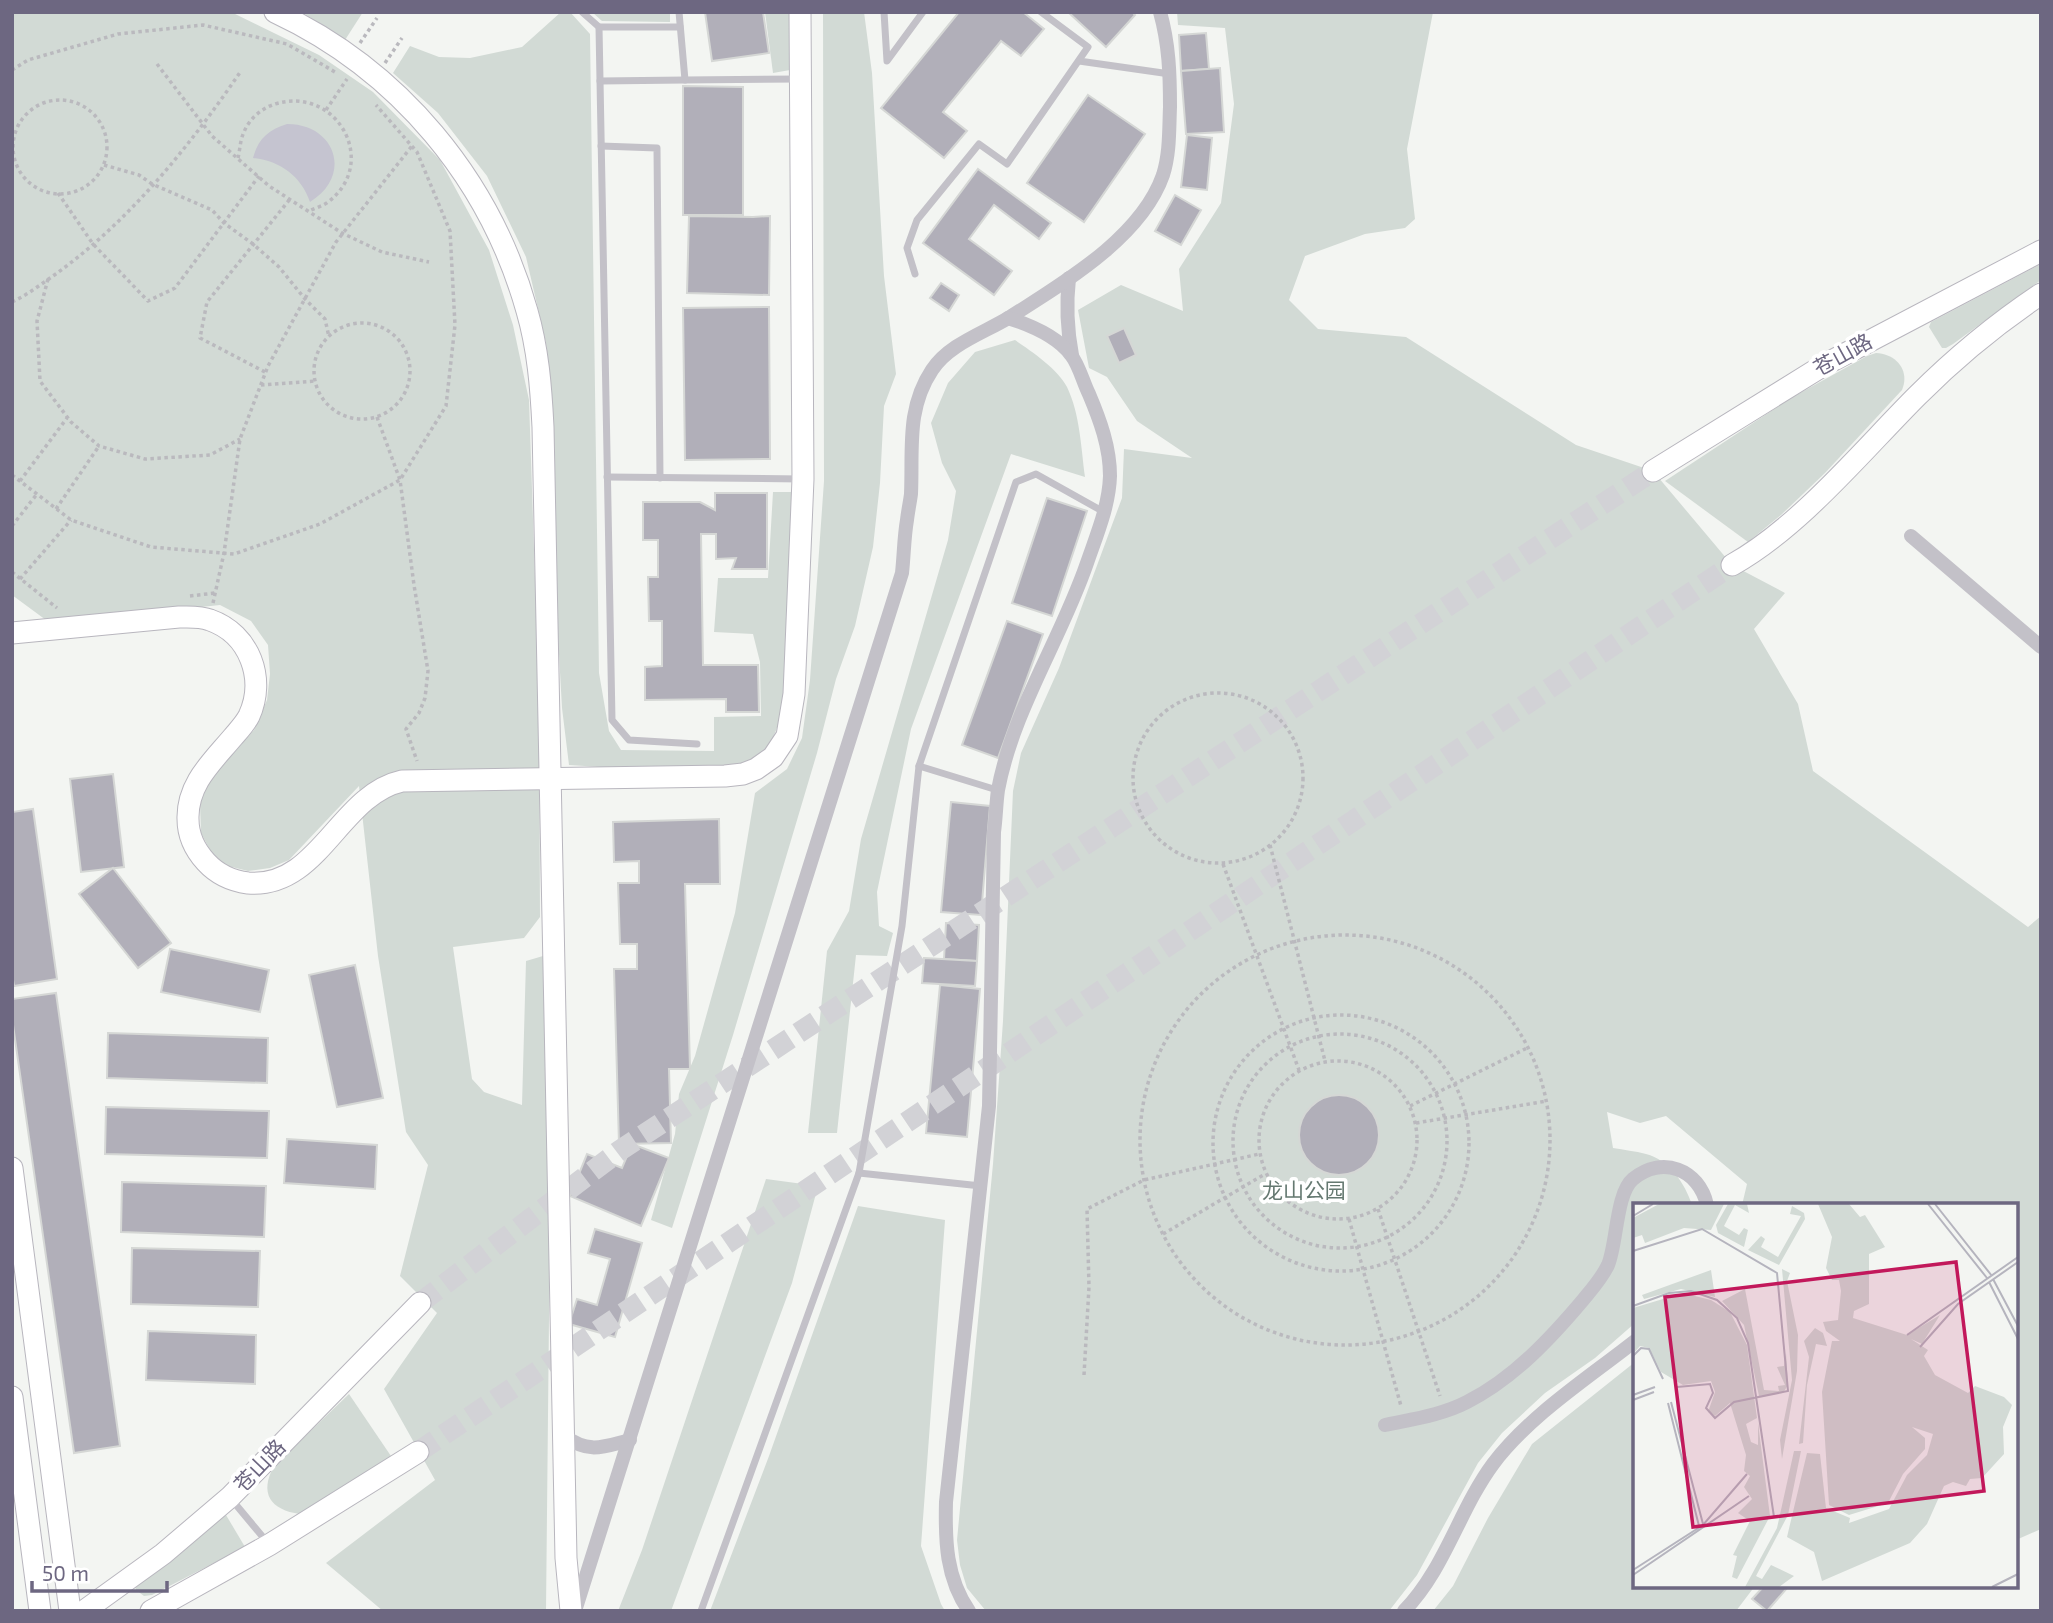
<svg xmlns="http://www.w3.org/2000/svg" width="2053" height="1623" viewBox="0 0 2053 1623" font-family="'Exo 2','Noto Sans SC',sans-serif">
<rect width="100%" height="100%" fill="#f3f5f2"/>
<!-- green -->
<g fill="#d2dad5">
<path d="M12,12H231L319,55L373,92L440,160L489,250L513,325L529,400L539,698L540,917L524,938L453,947L472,1079L484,1092L522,1105L526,961L543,956L550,1220L546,1611H383L326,1563L435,1480L384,1389L437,1313L400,1276L428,1165L406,1132L378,956L359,786L289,860L270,868L248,871L224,865L212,854L201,833L200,804L204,786L254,730L267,700L270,674L268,645L251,621L220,605L50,623L12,595Z"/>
<path d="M302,12H363L345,40Z"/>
<path d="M561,12H570L590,34L599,673L609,731L621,750L714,751V717L761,716L760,662L753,634L714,632L718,578H768L773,492H796L789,639L781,717L770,746L738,768L632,769L569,765L562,708L554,564L555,454L546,343L526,257L487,176L438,113L393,73L410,46L439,57L470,58L522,47Z"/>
<path d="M592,12H670V22L602,21Z"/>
<path d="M765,12H791L790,70L773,73Z"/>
<path d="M823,12H864L872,73L884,276L896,374L884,406L880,483L873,547L855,626L836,679L817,753L733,1035L672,1228L651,1220L675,1134L679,1094L695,1056L735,913L755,793L787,769L802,738L810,680L824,481Z"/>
<path d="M1177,12H1433L1407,149L1415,219L1405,228L1365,234L1305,256L1289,300L1318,329L1406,337L1576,445L1653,471L1732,565L1785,593L1754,629L1798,704L1813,771L2028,927L2041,916V1529L2016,1540V1205H1742L1747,1184L1666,1116L1640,1123L1607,1112L1613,1148C1624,1150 1635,1151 1646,1154C1669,1160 1685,1183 1692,1205H1635V1323L1595,1358L1545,1393L1502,1433L1478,1463L1417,1575L1389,1611H986L967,1588L960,1565L957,1540L993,1164L1003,1021L1013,791L1021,753L1059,668L1122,498L1124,449L1192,458L1137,421L1107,377L1089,368L1078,310L1121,285L1183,311L1179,269L1221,203L1234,104L1225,28L1178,25Z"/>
<path d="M2041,264V280L1953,344L1946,348H1942L1929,327L1931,322Z"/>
<path d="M1015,340C1031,351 1058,369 1067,387C1080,414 1081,447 1085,477L1011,454L911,729L877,892L879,926L893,933L887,956L856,955L837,1133H808L827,951L849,911L861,839L948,540L956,491L942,463L931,423L948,383L975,352Z"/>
<path d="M1876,353C1897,354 1910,371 1902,390L1825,473L1781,515L1748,542L1665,481L1791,398L1867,356Z"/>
<path d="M766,1179L818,1186L792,1283L671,1611H618L642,1550Z"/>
<path d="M858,1206L945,1220L921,1546L941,1604L945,1611H710L769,1456Z"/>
<path d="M1635,1362V1586H1755L1736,1611H1433L1453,1586L1488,1518L1532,1444Z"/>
<path d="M349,1394L395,1462L300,1514C270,1510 259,1493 274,1466Z"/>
<path d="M226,1515L245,1547L152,1595L144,1596L136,1590L135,1586L141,1577Z"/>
</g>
<!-- water -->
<path fill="#c5c4d0" d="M287,124C336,124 353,176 310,202C301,176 280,161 253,158C258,139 268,130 287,124Z"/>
<!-- building -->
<g fill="#b1afb9" stroke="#d5d7d5" stroke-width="2">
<path d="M705,12H763L769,53L712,61Z"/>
<path d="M959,12H1023L1044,29L1021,56L1001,41L943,112L967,131L944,158L881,108Z"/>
<path d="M1068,12H1132L1135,15L1106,47Z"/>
<path d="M1206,33L1209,69L1181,71L1179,35Z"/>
<path d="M1220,68L1224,132L1186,134L1181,71Z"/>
<path d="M683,86L743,87V215H683Z"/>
<path d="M1088,95L1145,134L1084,222L1027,183Z"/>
<path d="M1187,135L1212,138L1207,190L1181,187Z"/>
<path d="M978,169L1051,223L1039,239L994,205L969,239L1012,271L994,295L923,243Z"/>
<path d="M1175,195L1201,210L1181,245L1155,231Z"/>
<path d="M689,216L753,217L770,216L769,295L687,293Z"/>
<path d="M941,283L959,295L949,311L930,298Z"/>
<path d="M769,307L770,459L685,460L683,308Z"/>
<path d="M1124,328L1136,355L1119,363L1107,336Z"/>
<path d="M715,493H767V569H732L736,558L716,559V534H701L703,665H758L759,712H726V699L645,700V667L662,666V621H649L648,577H658V540H643V502H700L715,510Z"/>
<path d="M1047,498L1087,511L1052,616L1012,603Z"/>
<path d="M1007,621L1043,634L998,758L962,745Z"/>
<path d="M113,774L124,867L81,872L70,779Z"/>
<path d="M951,802L990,806L981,915L941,912Z"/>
<path d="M33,809L57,979L14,986L12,974V812Z"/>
<path d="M719,819L720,884H685L690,1069H669L671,1143L619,1144L614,969H637V944H620L618,883H639V861L614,862L613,822Z"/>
<path d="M113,868L171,943L138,968L79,894Z"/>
<path d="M946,923L979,925L977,961L944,959Z"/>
<path d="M170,949L269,970L260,1012L161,992Z"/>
<path d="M924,958L977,961L975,986L922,983Z"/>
<path d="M355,965L383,1098L337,1107L309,975Z"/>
<path d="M940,985L980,989L967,1137L926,1133Z"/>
<path d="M56,993L120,1446L74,1453L12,1018V999Z"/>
<path d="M108,1033L268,1038L267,1083L107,1078Z"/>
<circle cx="1339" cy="1135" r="40"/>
<path d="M106,1107L269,1111L267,1158L105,1154Z"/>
<path d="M287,1139L377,1145L375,1189L284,1183Z"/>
<path d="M632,1144L669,1158L641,1226L570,1196L587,1154L622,1168Z"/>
<path d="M122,1182L266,1186L264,1237L121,1232Z"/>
<path d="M595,1229L642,1243L615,1337L569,1324L577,1299L597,1305L610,1259L588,1253Z"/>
<path d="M132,1248L260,1251L258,1307L131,1304Z"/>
<path d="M148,1331L256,1335L255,1384L146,1380Z"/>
<path d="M1764,1586L1788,1587L1767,1611L1752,1599Z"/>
</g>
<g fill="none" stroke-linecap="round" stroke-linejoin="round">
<!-- secondary-tunnel -->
<g stroke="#d2d2d6" stroke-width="21" stroke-dasharray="21 10" stroke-linecap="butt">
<path d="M420,1303L619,1151L1653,471"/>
<path d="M418,1452L1732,565"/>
</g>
<!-- secondary casing -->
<g stroke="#b8b6be" stroke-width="23">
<g id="secondary">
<path d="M275,12C399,70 490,179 527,311C538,349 541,387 543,427L566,1558L571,1611"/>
<path d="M1653,471L1824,365L2041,251"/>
<path d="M1732,565C1800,527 1862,451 1917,396C1955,358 1996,324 2041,294"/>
<path d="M12,633L179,617C189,617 200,616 210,620C250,634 266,679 249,716C245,724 238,731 233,737C212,762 187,784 188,819C188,835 195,850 206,862C217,874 232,881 248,883C319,889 339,795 402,781L725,776L743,774L756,769L773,757L787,736L794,694L803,479L800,12"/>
<path d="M12,1168L70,1611"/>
<path d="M12,1397L40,1611"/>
<path d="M84,1611L163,1554L230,1497L420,1303"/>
<path d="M151,1611L269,1545L418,1452"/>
</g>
</g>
<!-- path -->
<g stroke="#bab9be" stroke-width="3.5" stroke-dasharray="3.5 3.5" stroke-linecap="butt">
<path d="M360,43L377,18"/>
<path d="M385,63L402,38"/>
<path d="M157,64L212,136L269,186L342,233L382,252L429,262"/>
<path d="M12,70L28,60L118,34L203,25L287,44L335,72"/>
<circle cx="60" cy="147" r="47"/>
<path d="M326,110L347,79"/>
<path d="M238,158C240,150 240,140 244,132C249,119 262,108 275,104C337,85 380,163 328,202C323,206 315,208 309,211"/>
<path d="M104,165L139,175L152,184L212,210L224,223L253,244L279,267L305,299L325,319L329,337"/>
<path d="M58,193L93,244L148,301L175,288L259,176"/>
<path d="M48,279L37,321L40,381L71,422L99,446L145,459L210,455L240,439"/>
<path d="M12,302C27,295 40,285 53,276C129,222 189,147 241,71"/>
<circle cx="362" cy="371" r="48"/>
<path d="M265,372L200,338L207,302L290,199"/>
<path d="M261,385L315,381"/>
<path d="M377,417L400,480L414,585L428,671L425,698L419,713L406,729L417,761"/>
<path d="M12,475L71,520L151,547L234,554L320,524L400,480L446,406L455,325L450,231L417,152L376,105"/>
<path d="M20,481L67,418"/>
<path d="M56,509L99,446"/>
<path d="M12,526L37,494"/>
<path d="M12,572L57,608"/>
<path d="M20,579L71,520"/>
<path d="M190,596L215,593"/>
<path d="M213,603L224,553L240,439L268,366L336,242L412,146"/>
<circle cx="1218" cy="778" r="85"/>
<path d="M1270,845L1325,1061"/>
<path d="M1223,864L1299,1070"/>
<circle cx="1345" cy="1140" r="205"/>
<circle cx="1341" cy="1143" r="128"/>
<circle cx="1340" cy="1141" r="107"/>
<circle cx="1338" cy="1140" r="79"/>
<path d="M1410,1106L1529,1047"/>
<path d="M1416,1123L1547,1101"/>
<path d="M1378,1209L1440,1396"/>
<path d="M1349,1219L1401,1406"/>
<path d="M1163,1234L1265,1174"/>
<path d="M1084,1375L1089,1287L1087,1209L1144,1180L1259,1154"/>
</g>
<!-- lane -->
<g stroke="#c3c1c8" stroke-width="7">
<path d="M582,12L599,27L612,720L629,740L697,744"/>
<path d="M679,12L685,80L799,79"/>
<path d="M884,12L887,61L923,12"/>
<path d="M599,27H680"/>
<path d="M1079,61L1170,74"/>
<path d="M600,81L685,80"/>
<path d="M601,146L657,148L660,478"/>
<path d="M915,274L907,248L917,220L979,144L1007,164L1088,47L1041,12"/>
<path d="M607,477L802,479"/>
<path d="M919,766L997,790"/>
<path d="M859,1173L981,1186"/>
<path d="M232,1500L267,1542"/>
<path d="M701,1611L859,1173L902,926L919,766L1016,482L1036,474L1104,512"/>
</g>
<!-- street -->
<g stroke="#c3c1c8" stroke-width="14">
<path d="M1069,278C1066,305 1067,329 1072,355"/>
<path d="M1911,536L2041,647"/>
<path d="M1385,1425C1413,1419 1442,1415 1467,1402C1513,1379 1551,1338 1583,1300C1592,1289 1602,1278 1608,1265C1617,1244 1616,1193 1633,1179C1662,1155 1699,1169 1707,1205"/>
<path d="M564,1436C590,1454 602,1447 630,1440"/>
<path d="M575,1611L902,573C904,555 904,537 907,520C908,511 910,502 911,494C913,450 906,409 932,370C949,344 984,333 1010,317C1063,283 1141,238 1163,175C1170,153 1169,130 1170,107C1170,74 1169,44 1160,12"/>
<path d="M969,1611C946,1578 945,1541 946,1502L989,1106L994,832C996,818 996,804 998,790C1013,710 1061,639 1087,563C1097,534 1109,506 1110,476C1110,447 1100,420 1089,394C1083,382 1079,365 1071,355C1057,336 1030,325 1008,318"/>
<path d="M1404,1611C1445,1569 1459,1510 1493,1464C1529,1416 1588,1378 1635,1341"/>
</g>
<!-- secondary -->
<use href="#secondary" stroke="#fff" stroke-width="21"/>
</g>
<g text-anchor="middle" stroke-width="7" stroke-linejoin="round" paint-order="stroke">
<!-- street labels -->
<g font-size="21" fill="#6d6781" stroke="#fff">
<text transform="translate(1843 355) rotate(-29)" y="7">苍山路</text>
<text transform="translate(260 1466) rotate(-46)" y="7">苍山路</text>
</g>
<!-- park labels -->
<g font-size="21" fill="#657971" stroke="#fff">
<text x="1304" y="1198">龙山公园</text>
</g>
</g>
<!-- overview -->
<g transform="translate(1633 1203)">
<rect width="385" height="385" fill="#f3f5f2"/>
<path d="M26,1H91L78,27L51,25L12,40L9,32L0,35V15ZM95,1H114L116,10L102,2L91,23L106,32L111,25L115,27L111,44L85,30L83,22ZM185,1H216L227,14L232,12L252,44L236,51V101L221,108L220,115L274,132L307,112L289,141L278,136L295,147L291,153L302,172L335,190L342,183L371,194L379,202L370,224L371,251L349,275L337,276L333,283L320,279L311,283L294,321L277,340L189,378L181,349L154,334L174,250L187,251L193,305L217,315L216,320L256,306L274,272L294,252L300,231L279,224L292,235V246L270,271L255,300L216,312L196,302L189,189L199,138H207L193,128L190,119L205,117L208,88L206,77H199L193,65L199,34ZM159,3L171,10L172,16L146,62L115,47L128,33L132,36L128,44L145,54L168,13L157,11ZM149,66L157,70L154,78L165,132L164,168L149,256L147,237L159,177ZM78,67L82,94L48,86L11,96L9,92ZM112,86L131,187L146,188L145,183L152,182L144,164L151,163L153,150L155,182L150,190L126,193L111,122L89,98ZM50,90L78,97L97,109L114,142L124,215L113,221L118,239L125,242V220L137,313L104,376L99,374L104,353L100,352L117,318L105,310L119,296L111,284L117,273L111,268L113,252L97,200L82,213L75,209L82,189L78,178L50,182L28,169L16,145L7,143L0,151V105ZM182,125L190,130L194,143L183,141L174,182L170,240L166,241L176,154L171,138ZM161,248H168L155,312L123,373L129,376L138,362L161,373L146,384H112L144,325Z" fill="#d2dad5"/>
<path fill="none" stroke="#b5b4be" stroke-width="2" d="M295,1L354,75M302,1L359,73M0,13L20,1M0,48L69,26L144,70L155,188L101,199L82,215L73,205L80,190L77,181L44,184M360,76L385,123M356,79L385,136M0,103L36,90L58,88L84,97L104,115L115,140L141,314M274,132L385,54M287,144L325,101L385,59M0,153L8,145L16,146L30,176M0,192L22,184M0,197L21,189M38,199L70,321M35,200L66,323M0,367L70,322L114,271M0,372L116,293M359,384L385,371"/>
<path fill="#c2185b" fill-opacity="0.15" stroke="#c2185b" stroke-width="3.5" d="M323,59L351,288L60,324L32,94Z"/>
<rect width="385" height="385" fill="none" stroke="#6d6781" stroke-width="3.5"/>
</g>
<!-- border -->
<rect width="2053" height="1623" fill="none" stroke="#6d6781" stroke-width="28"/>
<!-- scale -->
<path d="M32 1581v10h135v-10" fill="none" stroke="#6d6781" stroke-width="3.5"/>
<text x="42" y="1581" font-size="21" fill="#6d6781" stroke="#ffffff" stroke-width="5" paint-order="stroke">50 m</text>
</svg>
